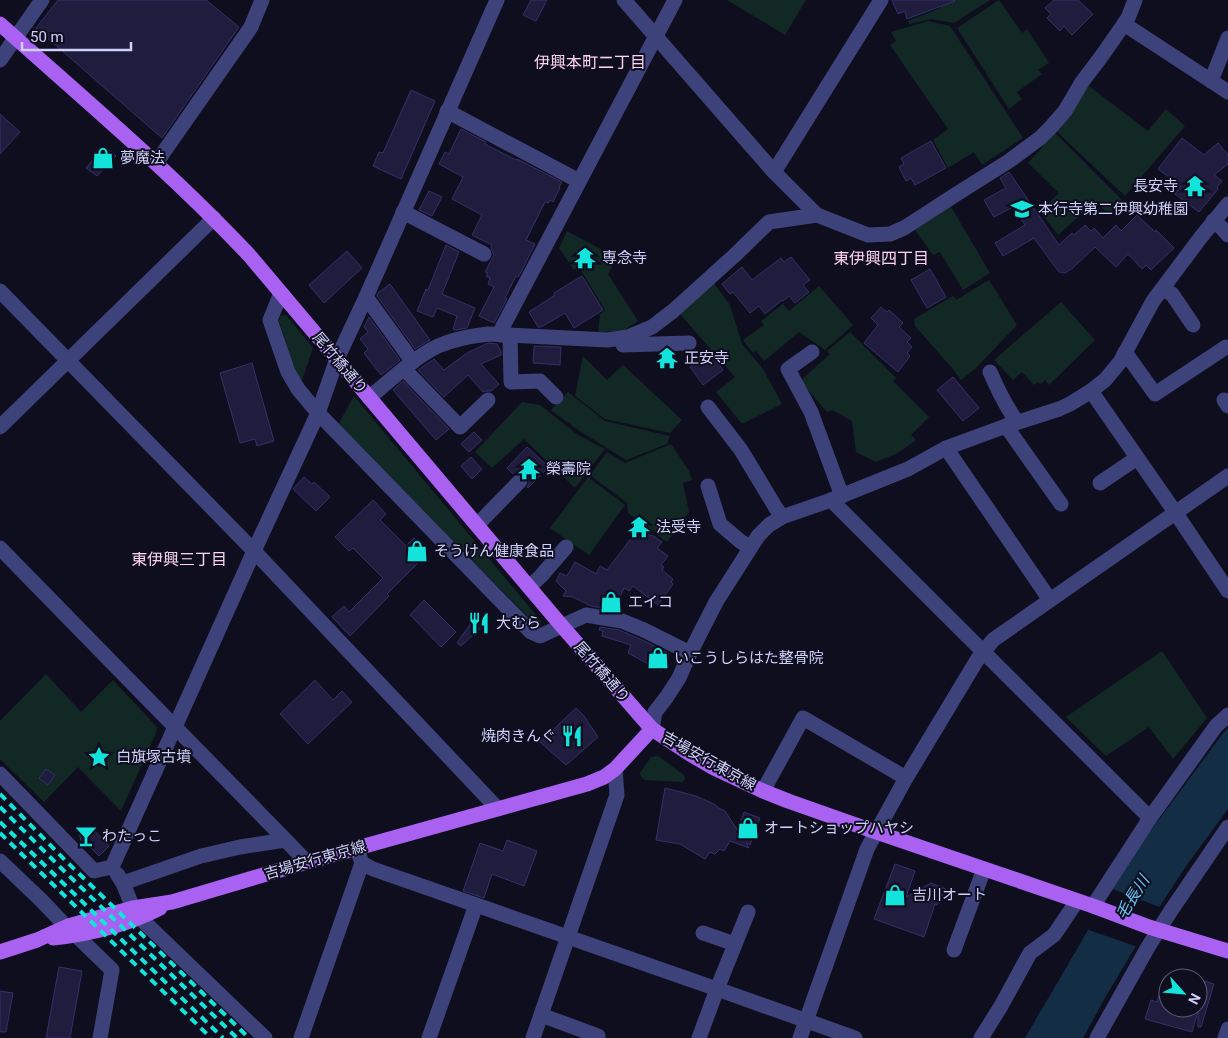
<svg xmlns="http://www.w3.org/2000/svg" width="1228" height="1038" viewBox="0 0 1228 1038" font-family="Roboto,'Noto Sans JP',sans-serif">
<rect width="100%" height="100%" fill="#0f0e1f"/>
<!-- green -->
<g fill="#122824">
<path d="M727,0H806L785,35Z"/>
<path d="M938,0H990L954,23L931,19L909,24L908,21L941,8Z"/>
<path d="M999,0L1022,33L1027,29L1049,63L1038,70L1042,74L1017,92L1022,99L1009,109L957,28Z"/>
<path d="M928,21L950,26L1023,138L982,165L974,152L948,168L933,140L948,129L890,45L896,41L891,32Z"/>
<path d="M1085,83L1148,131L1166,109L1185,126L1125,196L1054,129Z"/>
<path d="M1053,131L1122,200L1109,215L1096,201L1058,235L1040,211L1059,193L1028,163L1042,148L1043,140Z"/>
<path d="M950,205L990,273L963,290L940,252L933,255L913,227Z"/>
<path d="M567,231L617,258L608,274L638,321L623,331L598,332L600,315L605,310L579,267L574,270L559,248Z"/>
<path d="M989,280L1017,325L975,369L961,380L952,368L915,326L914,319L953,296L956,300Z"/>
<path d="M713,282L730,305L742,344L763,369L782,404L742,424L716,392L735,377L679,313Z"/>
<path d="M819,286L853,325L825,350L799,332L764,361L756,351L753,353L743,340L764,325L761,321L783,304L789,311Z"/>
<path d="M1061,302L1095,340L1049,385L1045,380L1041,384L1038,382L1034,385L1022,372L1013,380L994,360Z"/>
<path d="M286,315L313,348L302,380L296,373L279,321L280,316Z"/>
<path d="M850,332L896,378L893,381L929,417L911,435L916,440L898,453L876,462L856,452L852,421L832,410L827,412L800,381L830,354L827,351Z"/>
<path d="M583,356L607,380L623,365L682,420L670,433L605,419L575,396Z"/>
<path d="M568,392L605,421L670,436L667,444L626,460L578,430L551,410Z"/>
<path d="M354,396L541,621L540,627L537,626L338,425Z"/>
<path d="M522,402L540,405L578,435L605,449L575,488L524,439L492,468L475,452Z"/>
<path d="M671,444L689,471L692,480L683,483L689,512L667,542L628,513L627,503L590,475L607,452L625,463Z"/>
<path d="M588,477L625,505L589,555L550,528Z"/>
<path d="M1162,651L1207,718L1173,759L1149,727L1106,756L1066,717Z"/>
<path d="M46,674L81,712L113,680L157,727L156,733L121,811L78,767L44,802L0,759V721Z"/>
<path d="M658,756L684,775L685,778L683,782L645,780L641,777L640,773L651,757Z"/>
</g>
<!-- water -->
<path fill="#122d44" d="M1228,728V809L1186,866L1160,906L1106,996L1083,1038H1025L1112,889L1146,837L1221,736Z"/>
<!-- pier -->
<path fill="#0f0e1f" d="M1110,888L1162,908L1138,947L1086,929Z"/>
<!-- building -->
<g fill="#1f1c3e" stroke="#343068">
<path d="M58,0H206L239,27L162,138L36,28Z"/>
<path d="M531,0H547L536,21L523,15Z"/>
<path d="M892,0H954L955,1L907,19L905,11L898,14Z"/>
<path d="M1054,0H1078L1093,14L1072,35L1064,26L1060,31L1047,18L1051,14L1045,8Z"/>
<path d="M411,90L435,101L401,179L373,166L379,152L383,153Z"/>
<path d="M0,114L20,132L0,154Z"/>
<path d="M461,129L486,142L485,144L516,160L517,159L562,182L559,187L560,188L553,202L550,200L548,203L545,202L526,240L535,244L520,274L518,277L516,276L505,298L507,299L494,323L479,316L494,287L488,284L490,278L486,276L488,273L485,272L494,255L491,248L492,245L472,235L482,215L452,199L463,177L439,164L445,152L449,154Z"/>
<path d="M1182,138L1204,155L1218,143L1228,155V164L1214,175L1222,181L1217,187L1218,189L1199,212L1175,194L1181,186L1158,169Z"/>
<path d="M931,141L946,168L915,185L911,178L906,181L899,167L904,164L901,158Z"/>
<path d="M104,146L116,156L97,176L86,168Z"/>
<path d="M1009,172L1059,245L1072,233L1074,235L1085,225L1091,231L1094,228L1103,238L1116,225L1121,231L1137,215L1155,232L1156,230L1174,248L1151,270L1146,265L1142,269L1128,254L1116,267L1095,247L1073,268L1065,273L1059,272L1034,238L1003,256L995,243L1025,225L1013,207L994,217L984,200L1006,188L1000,178Z"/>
<path d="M429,191L442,197L432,216L419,210Z"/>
<path d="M446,245L459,252L442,294L475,308L467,328L456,330L453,329L457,316L437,308L433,317L417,311L426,289L428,290Z"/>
<path d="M347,251L362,268L324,303L309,285Z"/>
<path d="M791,257L810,280L803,285L809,292L795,303L789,296L783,301L782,300L765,314L759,306L750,313L733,292L730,294L722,284L742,267L752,280L781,258L784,262Z"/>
<path d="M930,269L946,297L927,308L911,280Z"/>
<path d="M582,276L603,310L574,328L565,313L541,327H538L529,312L555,295L554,293Z"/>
<path d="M390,284L430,340L415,349L377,296L378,293Z"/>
<path d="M881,307L887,312L889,310L903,323L899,327L911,338L907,342L912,347L907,353L910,356L898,372L864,343L878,325L871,318Z"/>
<path d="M369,317L400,360L381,375L364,353L368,349L360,339L368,332L364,327Z"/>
<path d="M488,343L497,344L501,352V355L481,364L499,384L491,391H486L483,392L468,375L444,397L418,370L434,359L444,370L467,353Z"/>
<path d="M534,346L561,347L560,365L533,363Z"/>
<path d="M703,351L706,355L710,352L723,370L703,385L690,367L695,362L693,358Z"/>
<path d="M252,363L274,441L257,446L255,439L240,443L220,373Z"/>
<path d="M953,377L979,408L963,421L937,390Z"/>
<path d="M403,381L449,429L436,440L393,390Z"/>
<path d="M474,432L482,440L469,452L461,444Z"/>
<path d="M527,447L549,467L528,488L527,487L529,484V479L526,474L523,472H518L513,474L507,468Z"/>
<path d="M471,457L482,469L472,479L461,466Z"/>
<path d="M304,477L312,484L314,482L330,497L316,511L293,489Z"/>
<path d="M373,500L386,514L380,520L406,546L414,538L428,553L387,594L389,596L350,636L332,617L344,606L349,612L383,578L353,548L349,551L335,537Z"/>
<path d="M639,528L651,536L652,535L662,542L657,548L668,556L661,565L664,567L662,570L673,579L671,582L673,584L658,605L633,586L629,591L624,588L614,610L591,606L573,597L563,596L566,591L556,581L560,573L567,576L575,562L596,574L600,566L607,570Z"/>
<path d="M424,600L456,632L441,647L410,615Z"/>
<path d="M476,616L488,621L461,646L457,643Z"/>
<path d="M600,627L619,630L640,639L669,653L661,671L628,653L631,645L602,636L603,631L599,630Z"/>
<path d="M315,680L333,700L342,691L352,702L308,744L280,714Z"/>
<path d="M576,708L584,716L598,737L566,765L540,742Z"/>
<path d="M46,769L55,775L48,785L39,778Z"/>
<path d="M665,788L696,796L716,805L717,807L725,811L738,831L744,812L760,818L750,845L746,843L749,848L730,841L724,851L720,849L715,854L710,852L705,859L680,844L656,840Z"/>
<path d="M89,825L109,846L99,856L87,844L86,846L81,840L79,834Z"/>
<path d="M507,840L537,851L524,886L492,874L484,898L463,891L480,843L503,851Z"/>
<path d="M895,864L915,871L906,897L931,883L946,889L937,905L935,904L924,937L874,919Z"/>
<path d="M59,967L82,971L70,1038H46Z"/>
<path d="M1165,976H1168V1008H1198V979L1214,984L1201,1027H1198V1011L1192,1032L1145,1019L1151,1000L1157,1002Z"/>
<path d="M0,991L13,993L6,1032H0Z"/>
</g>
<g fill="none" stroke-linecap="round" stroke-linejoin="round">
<!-- minor -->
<g stroke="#3d437a" stroke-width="15">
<path d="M624,0L774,172L817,215L868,235L890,234L904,228L955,195L1009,161L1040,138L1051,127L1065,111L1082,82L1101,57L1124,24"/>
<path d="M1135,0L1128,18L1124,24L1228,92"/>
<path d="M0,60L42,0"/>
<path d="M1211,81L1228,38"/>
<path d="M447,111L579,181"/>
<path d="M156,163L251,27L262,0"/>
<path d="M774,172L881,0"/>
<path d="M403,212L484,254"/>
<path d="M1213,221L1222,228L1228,235"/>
<path d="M1162,289L1172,294L1193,325"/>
<path d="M0,291L254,551L498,809"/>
<path d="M281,293L270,320L288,372L298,389L318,413L531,632L540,636L586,615L622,621L644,630L690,653"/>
<path d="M366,297L413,362"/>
<path d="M501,335L502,328L675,0"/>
<path d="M510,335L511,382L540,381L556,397"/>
<path d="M621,339L623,345L689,343"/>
<path d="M812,352L788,369L811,412L842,496"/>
<path d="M1125,352L1155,394L1226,347"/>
<path d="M404,369L460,427L488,400"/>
<path d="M990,372C998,390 1006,407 1017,422"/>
<path d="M1091,391L1175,512L1228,591"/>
<path d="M369,398C388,382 416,356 438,346C454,339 471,336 488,334L608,340L628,337L652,327L673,311L735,255L769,222L817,215"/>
<path d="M1224,400L1228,406"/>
<path d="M708,407L741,450L776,508L782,517"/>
<path d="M1006,426L1061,504"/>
<path d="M0,427L214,218"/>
<path d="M946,448L1050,600"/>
<path d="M1100,483L1137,458"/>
<path d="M708,486L720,524L740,541L750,548"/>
<path d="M831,500L1150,818"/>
<path d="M477,525L520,481"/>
<path d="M0,548L307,862"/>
<path d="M529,587L541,576L566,547"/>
<path d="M652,729L655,712L666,698L679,678L690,653L716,602L758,536L769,525L782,517L831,500L908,469L946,448L1006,426L1059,409L1070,404L1091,391L1105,380L1120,362L1153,301L1201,237L1228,204"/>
<path d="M0,774L94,871L112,867L254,551L318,413L337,359L366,297L497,0"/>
<path d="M763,791L803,718L906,778"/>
<path d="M357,849L362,863L373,869L717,989L855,1038"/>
<path d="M0,861L41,900L61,921"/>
<path d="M117,874L123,883L133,908"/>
<path d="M123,883L201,856L240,847L285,840"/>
<path d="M1093,906L1150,818L1216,726L1228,715"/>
<path d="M140,918L265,1038"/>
<path d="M703,933L735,944"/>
<path d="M76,935L112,970L100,1038"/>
<path d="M954,950L984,869"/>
<path d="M541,1015L598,1036"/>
<path d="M301,1038L362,863"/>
<path d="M429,1038L476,905"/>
<path d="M533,1038L617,795L615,769"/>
<path d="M699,1038L717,989L748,912"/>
<path d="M800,1038L867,849L906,778L977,660L993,640L1228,476"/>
<path d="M981,1038L1001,1006L1030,953L1054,935L1077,901"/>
<path d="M1097,1038L1148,947L1170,912L1228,827"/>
<path d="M1225,1038L1228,1029"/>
</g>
<!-- major -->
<g stroke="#a861f1" stroke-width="15">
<path d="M0,24C85,100 172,173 249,255L561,625L652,729L690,754L714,768L763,791L788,801L876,832L1093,906L1149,927L1228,951"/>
<path d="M53,938C89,934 127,925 160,908"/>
<path d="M0,952L37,940L68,926L133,908L172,902L307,862L587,784L604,777L615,769L652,729"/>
</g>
<!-- rail -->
<g stroke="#14e3dc" stroke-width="4" stroke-dasharray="8 6" stroke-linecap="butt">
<path d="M0,794L67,862L249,1038"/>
<path d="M0,807L61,868L237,1038"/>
<path d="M0,822L223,1038"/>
<path d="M0,833L211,1038"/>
</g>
</g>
<!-- icons -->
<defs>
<g id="shop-bare" transform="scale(1.725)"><path d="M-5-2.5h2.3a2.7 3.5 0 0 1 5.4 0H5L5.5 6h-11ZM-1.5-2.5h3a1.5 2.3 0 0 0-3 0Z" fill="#14e3dc" stroke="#0f0e1f" stroke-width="2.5" paint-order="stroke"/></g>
<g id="temple-bare" transform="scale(1.725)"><path d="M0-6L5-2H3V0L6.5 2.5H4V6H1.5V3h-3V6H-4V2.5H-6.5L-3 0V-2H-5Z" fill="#14e3dc" stroke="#0f0e1f" stroke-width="2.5" paint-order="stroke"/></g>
<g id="school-bare" transform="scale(1.725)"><path d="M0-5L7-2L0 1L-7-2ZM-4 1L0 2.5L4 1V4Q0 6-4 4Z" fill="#14e3dc" stroke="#0f0e1f" stroke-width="2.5" paint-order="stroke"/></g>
<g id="restaurant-bare" transform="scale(1.725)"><path d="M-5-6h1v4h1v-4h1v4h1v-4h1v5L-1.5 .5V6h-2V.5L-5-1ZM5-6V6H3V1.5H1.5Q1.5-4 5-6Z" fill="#14e3dc" stroke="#0f0e1f" stroke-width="2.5" paint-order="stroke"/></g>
<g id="sight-bare" transform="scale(1.725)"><path d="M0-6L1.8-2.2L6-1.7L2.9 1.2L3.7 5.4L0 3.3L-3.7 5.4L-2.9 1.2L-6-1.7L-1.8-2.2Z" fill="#14e3dc" stroke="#0f0e1f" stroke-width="2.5" paint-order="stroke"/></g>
<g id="bar-bare" transform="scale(1.725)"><path d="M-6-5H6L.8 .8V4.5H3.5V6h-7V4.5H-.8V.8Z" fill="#14e3dc" stroke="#0f0e1f" stroke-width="2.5" paint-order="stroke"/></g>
</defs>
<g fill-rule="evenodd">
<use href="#shop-bare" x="103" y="158"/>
<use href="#temple-bare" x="1195" y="186"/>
<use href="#school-bare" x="1022" y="209"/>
<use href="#temple-bare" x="585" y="258"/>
<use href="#temple-bare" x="667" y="358"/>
<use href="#temple-bare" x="529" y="469"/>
<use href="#temple-bare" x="639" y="527"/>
<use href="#shop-bare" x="417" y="551"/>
<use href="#shop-bare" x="611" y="602"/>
<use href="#restaurant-bare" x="479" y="623"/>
<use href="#shop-bare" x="658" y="658"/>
<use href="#restaurant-bare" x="572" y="736"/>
<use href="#sight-bare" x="99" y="757"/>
<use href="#shop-bare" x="748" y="828"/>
<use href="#bar-bare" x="86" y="836"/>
<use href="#shop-bare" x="895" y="895"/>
</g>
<g text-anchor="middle" stroke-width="4" stroke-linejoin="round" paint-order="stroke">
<!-- poi labels -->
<g font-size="15" fill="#d0d1fb" stroke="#0f0e1f" text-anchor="start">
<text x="120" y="163">夢魔法</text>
<text x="1178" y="191" text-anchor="end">長安寺</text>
<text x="1038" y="214">本行寺第二伊興幼稚園</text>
<text x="602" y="263">専念寺</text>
<text x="684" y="363">正安寺</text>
<text x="546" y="474">榮壽院</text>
<text x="656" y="532">法受寺</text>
<text x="434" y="556">そうけん健康食品</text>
<text x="628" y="607">エイコ</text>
<text x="496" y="628">大むら</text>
<text x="674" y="663">いこうしらはた整骨院</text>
<text x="556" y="741" text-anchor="end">焼肉きんぐ</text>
<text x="116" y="762">白旗塚古墳</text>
<text x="764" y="833">オートショップハヤシ</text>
<text x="102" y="841">わたっこ</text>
<text x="912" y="900">吉川オート</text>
</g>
<!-- street labels -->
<g font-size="15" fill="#d0d1fb" stroke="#0f0e1f">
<text transform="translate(340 363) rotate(50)" y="5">尾竹橋通り</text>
<text transform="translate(602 672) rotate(49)" y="5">尾竹橋通り</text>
<text transform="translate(709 761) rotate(29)" y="5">吉場安行東京線</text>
<text transform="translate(315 860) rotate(-16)" y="5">吉場安行東京線</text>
</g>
<!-- neighbourhood labels -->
<g font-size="16" fill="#fbd2f1" stroke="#0f0e1f">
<text x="590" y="68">伊興本町二丁目</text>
<text x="881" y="264">東伊興四丁目</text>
<text x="179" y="565">東伊興三丁目</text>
</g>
<!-- water labels -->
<g font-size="16" font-style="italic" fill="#68c4f2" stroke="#0f0e1f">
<text transform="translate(1132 897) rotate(-58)" y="6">毛長川</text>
</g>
</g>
<!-- north arrow -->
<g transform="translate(1183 993) rotate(117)"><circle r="24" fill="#0f0e1f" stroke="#5c5c77"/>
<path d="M0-4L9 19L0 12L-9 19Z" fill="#14e3dc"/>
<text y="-8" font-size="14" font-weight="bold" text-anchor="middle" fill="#d0d1fb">N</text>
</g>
<!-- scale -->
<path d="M22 42v8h109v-8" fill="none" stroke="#d0d1fb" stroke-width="2.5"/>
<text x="30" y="42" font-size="15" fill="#d0d1fb" stroke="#0f0e1f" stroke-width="4" paint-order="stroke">50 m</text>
</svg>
